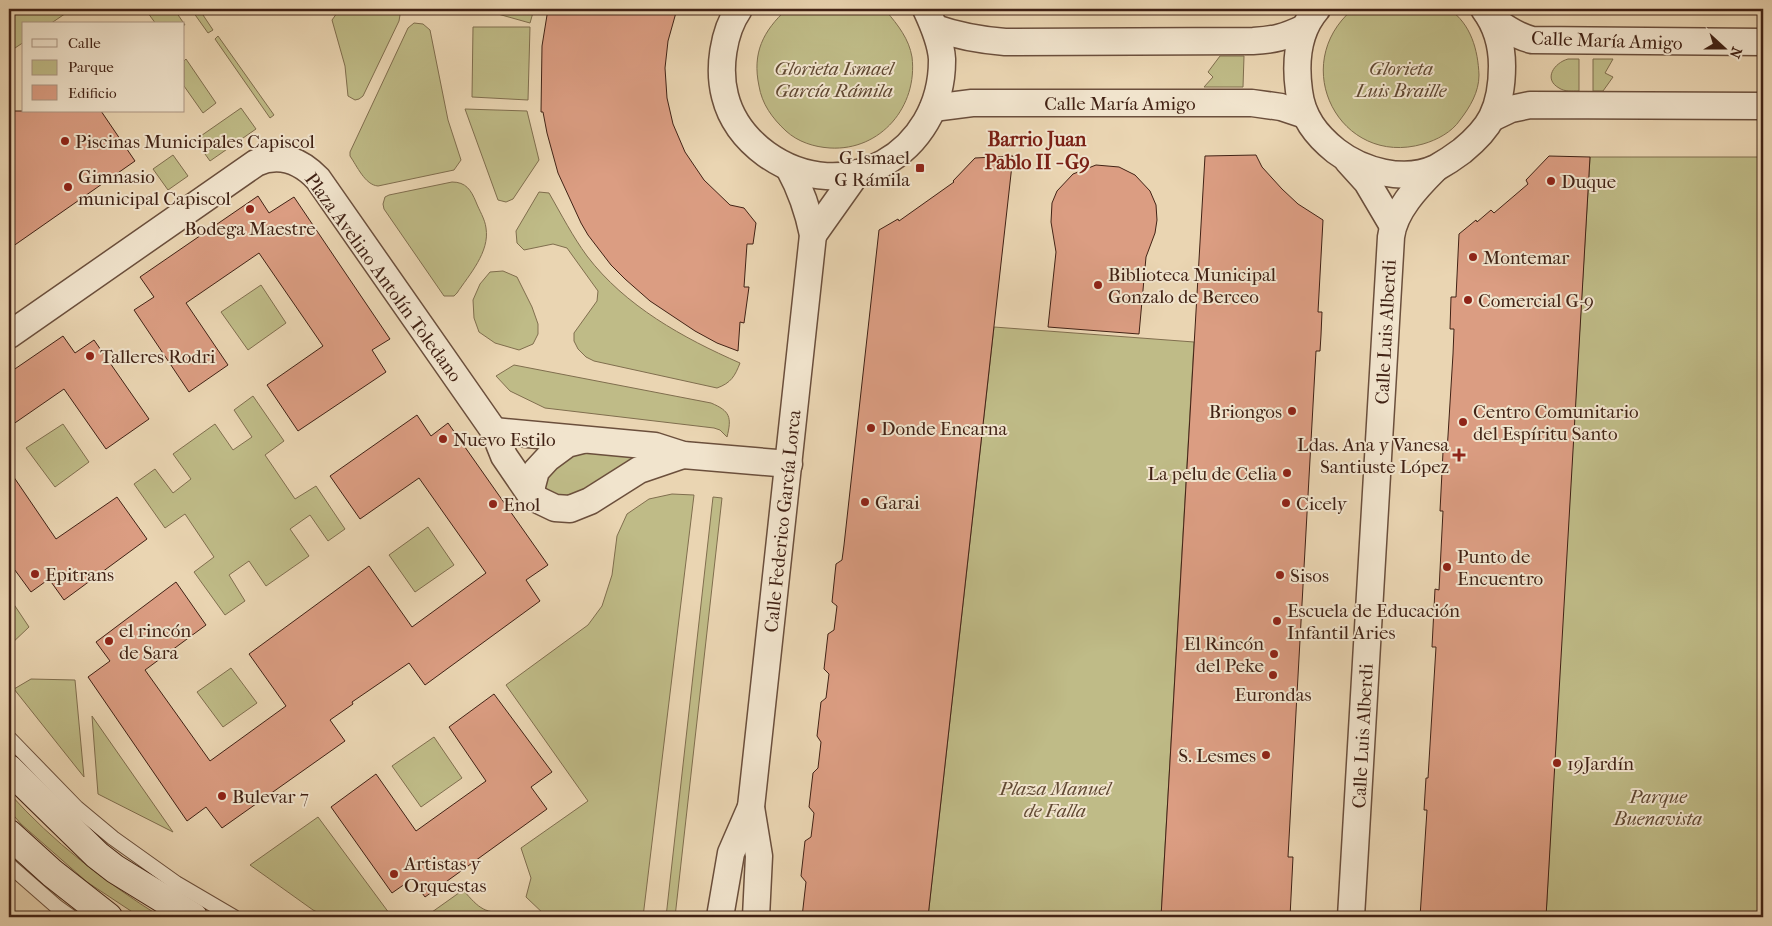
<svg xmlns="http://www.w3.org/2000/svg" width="1772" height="926" viewBox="0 0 1772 926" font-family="'IM FELL French Canon',serif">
<rect width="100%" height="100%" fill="#ead5b2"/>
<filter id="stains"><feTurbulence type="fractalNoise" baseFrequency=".004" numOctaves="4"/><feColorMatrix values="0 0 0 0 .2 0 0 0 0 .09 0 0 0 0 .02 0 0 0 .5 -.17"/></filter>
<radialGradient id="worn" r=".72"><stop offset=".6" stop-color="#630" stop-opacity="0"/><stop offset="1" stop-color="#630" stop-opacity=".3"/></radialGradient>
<!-- green -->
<g fill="#bfbb87" stroke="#806e4e">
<path d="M9,9H72L50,24H24V42L9,52Z"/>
<path d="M145,9H174L185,25L156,24Z"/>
<path d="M191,9H199L213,30L208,33Z"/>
<path d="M360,9H397L400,15L399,21L363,96L359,99L355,100L348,96L345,66L332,20L337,13Z"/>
<path d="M480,9H534L530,23Z"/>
<path d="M787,9H883L886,11C898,25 909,39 912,57C918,106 881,151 830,148C814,147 798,142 786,131C772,118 762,104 759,86C752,53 763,31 787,9Z"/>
<path d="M1353,9H1449C1471,24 1478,50 1479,75C1479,92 1470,107 1460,120C1452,132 1437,140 1423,144C1340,168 1287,65 1353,9Z"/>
<path d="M414,23L423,24L430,30L448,120L461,160L454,170L378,186C365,185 357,166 350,156V152L408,28Z"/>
<path d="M473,27H530L528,100L472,97Z"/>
<path d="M218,36L274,115L270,118L215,39Z"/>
<path d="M1220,56H1244L1243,87H1204L1213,77L1208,72Z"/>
<path d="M186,59L216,103L203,113L184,86V61Z"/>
<path d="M1568,59H1579V91C1572,91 1565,92 1559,88C1543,79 1554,63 1568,59Z"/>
<path d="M1593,59H1613L1605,73L1613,77L1603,91H1593Z"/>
<path d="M241,108L256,129L210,161L195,140Z"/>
<path d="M465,109L527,111L539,160L513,199L506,202L498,200Z"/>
<path d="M173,155L188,176L168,190L153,169Z"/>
<path d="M1590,157H1763V917H1546L1556,726Z"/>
<path d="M452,182C466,182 471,190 476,202C479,210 485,219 486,228C490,252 469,275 457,293L454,296H444L384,209L383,204L385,197L389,195Z"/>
<path d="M539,192L549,193C561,214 573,237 587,256C625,306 683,338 740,363C735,376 731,383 717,388L594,361L586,357L578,349L574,341V333L597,301L598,291L567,248L553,244L524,250L517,243L516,231Z"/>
<path d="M503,271L517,277L532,307L538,324V334L533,344L519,350L495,343L479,332L474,318L473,300L480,284L490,272Z"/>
<path d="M261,285L286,323L248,350L221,312Z"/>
<path d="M994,327L1194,342L1161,917H928Z"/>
<path d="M514,365L711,403C730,411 732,417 727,437L720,430L714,428L545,408L510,391L496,376Z"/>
<path d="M253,396L284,441L265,455L295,499L316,486L345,529L328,541L310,515L290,529L309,556L266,586L249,561L229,575L245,601L225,615L194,572L214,557L185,514L165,528L134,484L155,469L173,493L191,479L173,454L215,424L233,450L252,437L234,410Z"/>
<path d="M63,424L89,462L55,487L26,448Z"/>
<path d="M580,449L650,453L606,480L562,499L548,493L541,483L543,473Z"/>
<path d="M672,494L694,495L643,917H547L526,897L531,878L521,848L588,801L506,685L588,625L602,606L612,575L617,536L627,514L649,499Z"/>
<path d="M713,497L722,498L675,917H666Z"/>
<path d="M428,527L454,565L415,592L389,555Z"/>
<path d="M9,597L29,627L9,646V596Z"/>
<path d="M231,668L257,703L223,727L197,692Z"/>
<path d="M31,679L75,680L84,777L14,689Z"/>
<path d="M92,716L173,832L98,794Z"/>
<path d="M434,737L462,778L421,807L392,766Z"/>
<path d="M9,793C53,842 105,882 161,917H140L87,882L21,824L9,810Z"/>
<path d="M318,817L392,917H327L313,910L250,865Z"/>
<path d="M463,890C480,909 484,914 511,912L516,917H425Z"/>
</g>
<!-- building -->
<g fill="#db9d82" stroke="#412215">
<path d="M548,9H677L668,41L665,68L667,98L673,124L685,152L704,180L730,205L744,208L756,223L753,244H747L744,287H749L744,323L740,322L738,351L717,343L695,331L650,301L625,279L611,265L588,235L581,223L558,173L547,133L543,112H541L542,46Z"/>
<path d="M9,111H101L135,161L9,249Z"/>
<path d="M1256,155L1262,167L1282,189L1298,204L1323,220L1318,312H1322L1321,335L1320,351H1316L1288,857H1293L1290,917H1161L1205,156Z"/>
<path d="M1013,156L928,917H802L806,882L801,876L805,841L811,837L814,813L809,807L813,773L818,768L821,742L817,736L821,702L826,698L829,674L824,669L828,634L834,630L837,606L832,602L836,564L842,560L844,545L879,230L898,219L899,221L954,182L953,181L975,158Z"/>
<path d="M1549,156L1590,157L1546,917H1420L1427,810H1424L1426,778H1428L1436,647H1432L1434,608L1435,589L1439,590L1443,511H1440L1443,452H1447L1453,354L1454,329H1450L1451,297H1456L1459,234L1476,220L1477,222L1491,210L1494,213L1528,184L1526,180Z"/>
<path d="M1096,165L1119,167L1135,175L1150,191L1156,205L1157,220L1155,233L1146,257L1139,334L1048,327L1056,252L1051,222L1052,203L1057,191L1073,174Z"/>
<path d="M258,196L269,213L294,197L390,339L372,350L386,372L298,431L267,385L323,346L259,253L186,303L228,365L189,392L134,310L154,297L140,277Z"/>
<path d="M63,336L75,353L94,340L149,419L106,449L64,389L9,427V373Z"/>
<path d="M417,415L431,436L448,423L548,565L526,580L540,601L425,685L409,663L352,702L353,704L330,720L345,741L222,828L206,807L187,821L88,677L110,661L96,642L176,582L206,625L145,670L210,761L286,706L249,654L369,566L412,627L486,573L419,478L360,519L330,476Z"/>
<path d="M9,470L56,539L117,497L147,539L64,600L49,579L31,592L9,562Z"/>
<path d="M494,694L552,772L531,787L547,809L425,897L412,879L392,893L331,807L376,774L416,831L486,781L449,727Z"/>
</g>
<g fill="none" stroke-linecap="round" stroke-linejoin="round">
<!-- service casing -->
<g stroke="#6b4f3c" stroke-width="16">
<g id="service">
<path d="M9,738L77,808L113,838L176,883L234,917"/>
<path d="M9,865L57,907L71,917"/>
</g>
</g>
<!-- minor casing -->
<g stroke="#6b4f3c" stroke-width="29">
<g id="minor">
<path d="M739,9C723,32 718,69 725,96C731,120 747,140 766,154C844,210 943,154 942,59C941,42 933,24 926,9"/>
<path d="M1317,9C1297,32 1295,62 1299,91C1302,117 1316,135 1336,151C1362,171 1404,183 1436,168C1445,163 1454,157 1462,151C1473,142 1485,131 1492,117C1500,101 1502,84 1502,66C1502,46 1496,25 1484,9"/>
<path d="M1488,14C1502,26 1514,35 1532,40L1763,42"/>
<path d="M935,28C958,36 980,40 1005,42L1253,41C1274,40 1285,37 1304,28"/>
<path d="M933,108L972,103H1252L1281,107L1305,115"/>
<path d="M1492,118L1511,109L1530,105L1763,106"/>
<path d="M1348,161L1367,182L1393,226"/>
<path d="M813,235L857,173"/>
<path d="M9,335L256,163C280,152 301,161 318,179L494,431L504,456L532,497L555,508L570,509L590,501L639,470L683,455"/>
<path d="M494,431L655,446L683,455L789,464"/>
<path d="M532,497V486L536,471L548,458L567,444L583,440"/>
<path d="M720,917L731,853L751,807"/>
<path d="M756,917L759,856L751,807L813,235C808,210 801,190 789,168"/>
<path d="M1351,917L1391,237C1394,211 1417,187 1435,169"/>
</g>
</g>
<!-- secondary casing -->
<g stroke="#412215" stroke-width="30">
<g id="secondary">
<path d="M9,769L97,855L115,869L193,917"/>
<path d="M9,834L52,873L108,917"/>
</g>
</g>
<!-- service -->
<use href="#service" stroke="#f1e4cd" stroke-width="14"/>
<!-- minor -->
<use href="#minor" stroke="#f1e4cd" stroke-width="26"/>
<!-- secondary -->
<use href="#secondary" stroke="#f1e4cd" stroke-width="28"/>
</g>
<!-- markers -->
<g fill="#8f2418" stroke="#f1e4cd" stroke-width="2">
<circle cx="65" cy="141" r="5"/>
<rect x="915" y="163" width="10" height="10" rx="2.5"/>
<circle cx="1551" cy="181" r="5"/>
<circle cx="68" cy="187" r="5"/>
<circle cx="250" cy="209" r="5"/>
<circle cx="1473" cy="257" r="5"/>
<circle cx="1098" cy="285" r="5"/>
<circle cx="1468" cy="300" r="5"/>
<circle cx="90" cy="356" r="5"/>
<circle cx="1292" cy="411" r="5"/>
<circle cx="1463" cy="422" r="5"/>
<circle cx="871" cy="428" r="5"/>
<circle cx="443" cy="439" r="5"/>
<path d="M1456.5 447.5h5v5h5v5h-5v5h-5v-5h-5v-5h5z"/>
<circle cx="1287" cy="473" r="5"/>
<circle cx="865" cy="502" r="5"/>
<circle cx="1286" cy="503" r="5"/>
<circle cx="493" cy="504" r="5"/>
<circle cx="1447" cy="567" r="5"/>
<circle cx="35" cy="574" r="5"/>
<circle cx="1280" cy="575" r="5"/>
<circle cx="1277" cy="621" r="5"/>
<circle cx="109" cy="641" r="5"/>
<circle cx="1274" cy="654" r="5"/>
<circle cx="1273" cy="675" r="5"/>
<circle cx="1266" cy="755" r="5"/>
<circle cx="1557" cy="763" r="5"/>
<circle cx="222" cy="796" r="5"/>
<circle cx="394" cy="874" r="5"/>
</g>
<g text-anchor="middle" stroke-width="4" stroke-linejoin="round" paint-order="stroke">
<!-- street labels -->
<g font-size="19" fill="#412215" stroke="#f1e4cd">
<text transform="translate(1607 40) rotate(2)" y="7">Calle María Amigo</text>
<text x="1120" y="110">Calle María Amigo</text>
<text transform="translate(384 277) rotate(54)" y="7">Plaza Avelino Antolín Toledano</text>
<text transform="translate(1385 332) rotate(-87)" y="7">Calle Luis Alberdi</text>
<text transform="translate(782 521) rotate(-84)" y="7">Calle Federico García Lorca</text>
<text transform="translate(1362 736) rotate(-87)" y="7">Calle Luis Alberdi</text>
</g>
<!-- park labels -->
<g font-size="19" font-style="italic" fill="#604832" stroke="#f1e4cd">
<text x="834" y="75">Glorieta Ismael<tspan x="834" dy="22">García Rámila</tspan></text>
<text x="1401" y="75">Glorieta<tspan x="1401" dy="22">Luis Braille</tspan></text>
<text x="1055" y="795">Plaza Manuel<tspan x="1055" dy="22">de Falla</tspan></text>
<text x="1658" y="803">Parque<tspan x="1658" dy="22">Buenavista</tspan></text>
</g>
<!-- poi labels -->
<g font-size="19" fill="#412215" stroke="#f1e4cd" text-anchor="start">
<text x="75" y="148">Piscinas Municipales Capiscol</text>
<text x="910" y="164" text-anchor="end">G Ismael<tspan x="910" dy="22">G Rámila</tspan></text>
<text x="78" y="183">Gimnasio<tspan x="78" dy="22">municipal Capiscol</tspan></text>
<text x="1561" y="188">Duque</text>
<text x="250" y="235" text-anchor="middle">Bodega Maestre</text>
<text x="1483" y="264">Montemar</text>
<text x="1108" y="281">Biblioteca Municipal<tspan x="1108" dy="22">Gonzalo de Berceo</tspan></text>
<text x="1478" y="307">Comercial G-9</text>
<text x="100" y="363">Talleres Rodri</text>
<text x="1282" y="418" text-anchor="end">Briongos</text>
<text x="1473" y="418">Centro Comunitario<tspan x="1473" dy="22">del Espíritu Santo</tspan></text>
<text x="881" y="435">Donde Encarna</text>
<text x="453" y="446">Nuevo Estilo</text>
<text x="1449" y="451" text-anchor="end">Ldas. Ana y Vanesa<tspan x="1449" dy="22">Santiuste López</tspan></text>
<text x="1277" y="480" text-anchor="end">La pelu de Celia</text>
<text x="875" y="509">Garai</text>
<text x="1296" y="510">Cicely</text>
<text x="503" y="511">Enol</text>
<text x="1457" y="563">Punto de<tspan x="1457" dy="22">Encuentro</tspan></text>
<text x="45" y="581">Epitrans</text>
<text x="1290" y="582">Sisos</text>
<text x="1287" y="617">Escuela de Educación<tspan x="1287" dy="22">Infantil Aries</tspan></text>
<text x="119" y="637">el rincón<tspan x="119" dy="22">de Sara</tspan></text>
<text x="1264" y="650" text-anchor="end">El Rincón<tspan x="1264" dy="22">del Peke</tspan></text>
<text x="1273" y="701" text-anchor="middle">Eurondas</text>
<text x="1256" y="762" text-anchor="end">S. Lesmes</text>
<text x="1567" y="770">19Jardín</text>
<text x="232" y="803">Bulevar 7</text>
<text x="404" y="870">Artistas y<tspan x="404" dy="22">Orquestas</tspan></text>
</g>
<!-- neighbourhood labels -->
<g font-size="20" font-weight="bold" fill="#7a1f14" stroke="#f1e4cd">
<text x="1037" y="146">Barrio Juan<tspan x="1037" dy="23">Pablo II - G9</tspan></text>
</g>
</g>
<!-- margin -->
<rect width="1772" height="926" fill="none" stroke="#ead5b2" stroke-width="30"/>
<rect x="10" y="10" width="1752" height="906" fill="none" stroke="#412215" stroke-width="2.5"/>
<rect x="15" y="15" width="1742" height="896" fill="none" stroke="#412215"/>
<!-- legend -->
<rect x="22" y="22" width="162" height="90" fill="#f1e4cd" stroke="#ab9683"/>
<rect x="32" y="39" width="25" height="8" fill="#f1e4cd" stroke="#ab9683"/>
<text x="68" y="48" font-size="15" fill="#412215">Calle</text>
<rect x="32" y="60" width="25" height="15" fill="#bfbb87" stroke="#ab9683"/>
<text x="68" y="72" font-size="15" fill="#412215">Parque</text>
<rect x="32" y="85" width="25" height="15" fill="#db9d82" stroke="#ab9683"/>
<text x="68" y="98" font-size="15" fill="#412215">Edificio</text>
<!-- north arrow -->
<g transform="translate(1724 48) rotate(111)" stroke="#f1e4cd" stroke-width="4" paint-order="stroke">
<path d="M0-4L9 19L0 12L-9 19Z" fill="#412215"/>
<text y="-8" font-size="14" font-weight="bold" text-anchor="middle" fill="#412215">N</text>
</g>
<rect width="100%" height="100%" filter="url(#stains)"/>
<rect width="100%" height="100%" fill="url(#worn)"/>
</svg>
